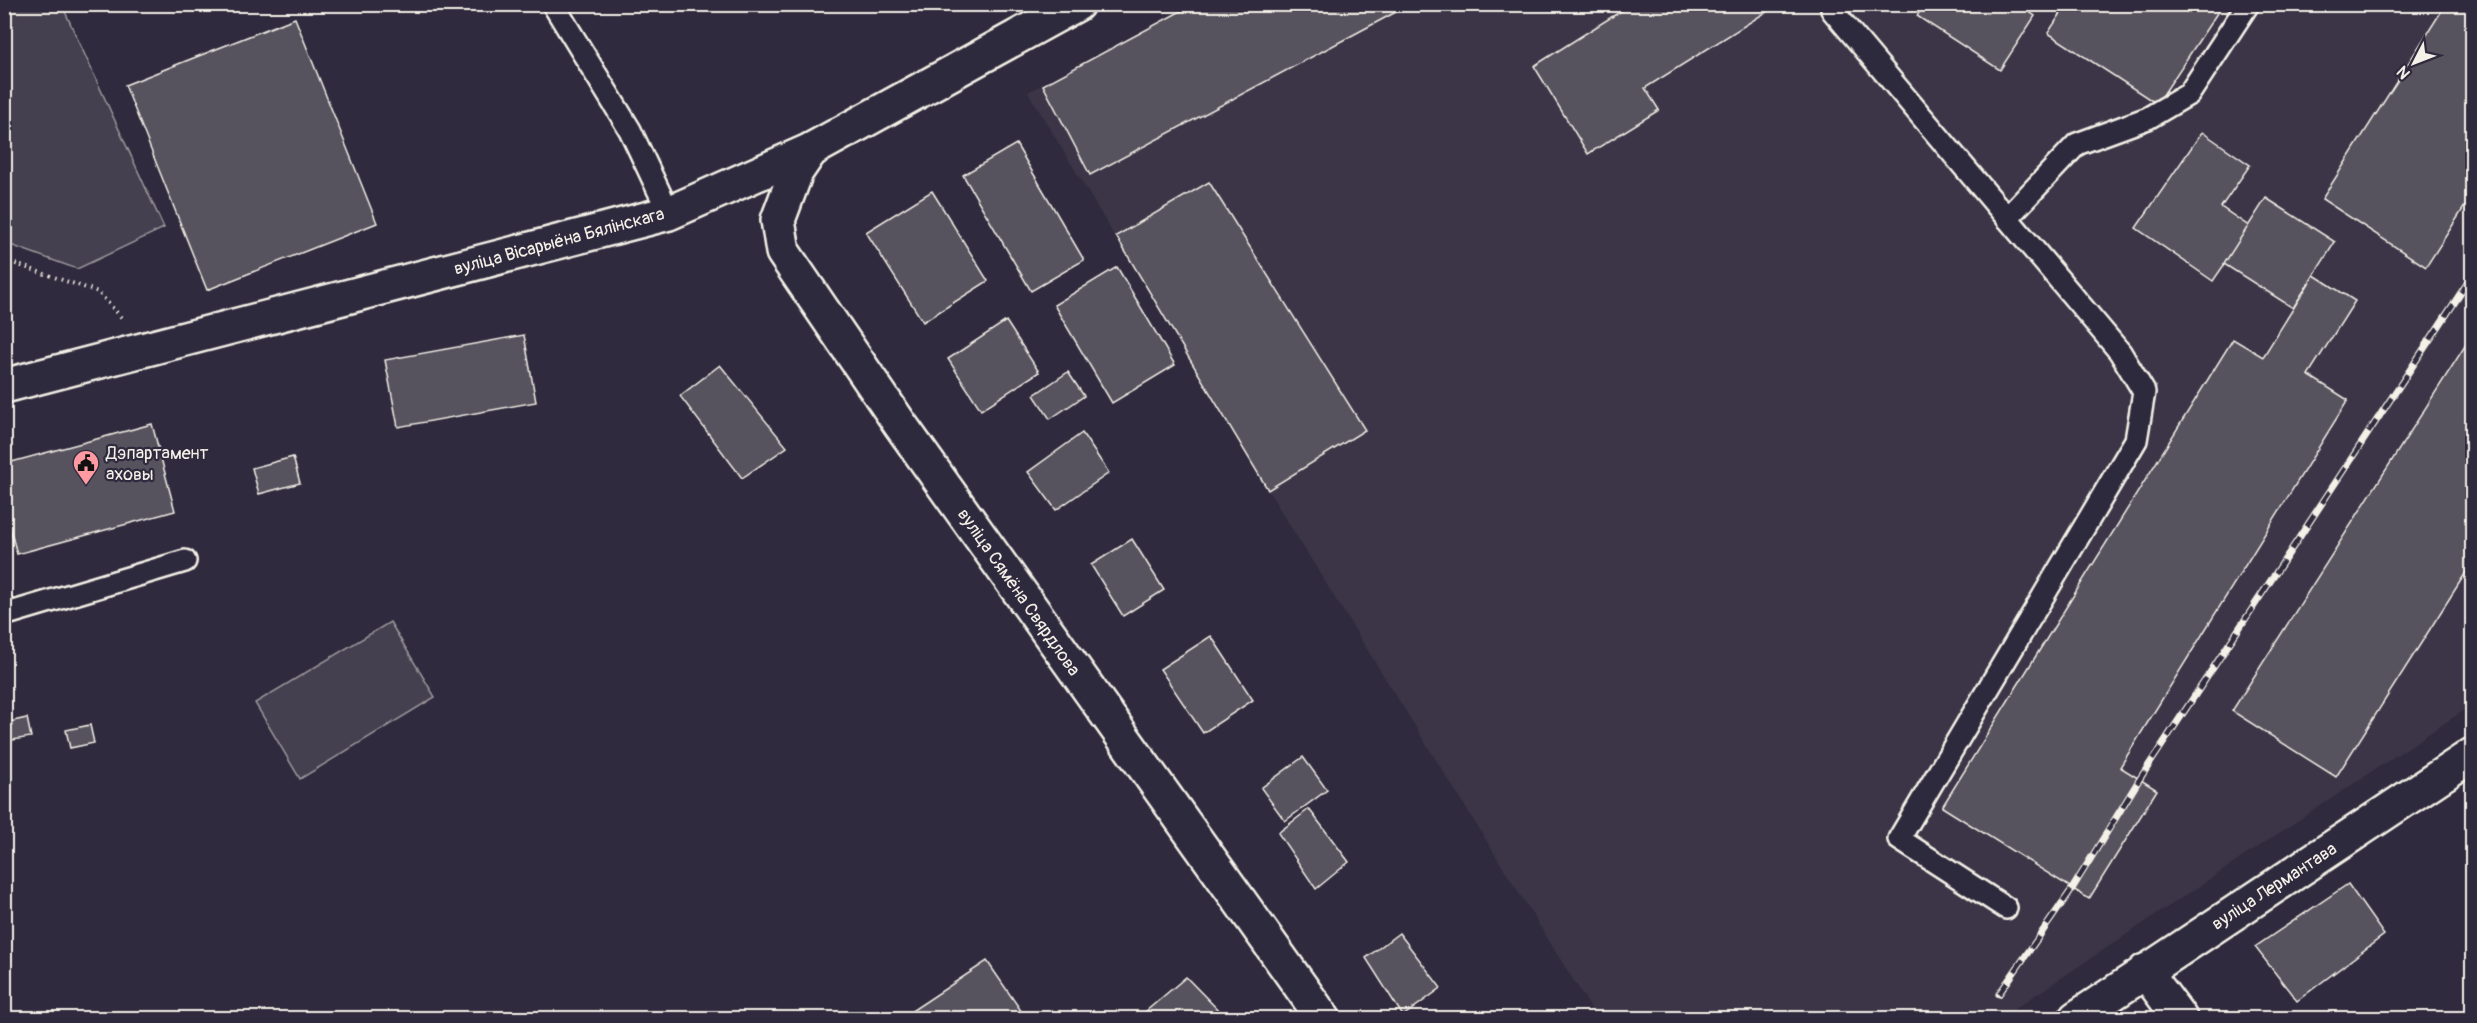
<svg xmlns="http://www.w3.org/2000/svg" width="2477" height="1023" viewBox="0 0 2477 1023" font-family="Pangolin,sans-serif">
<rect width="100%" height="100%" fill="#2f2a3d"/>
<filter id="ink" filterUnits="userSpaceOnUse"><feTurbulence type="fractalNoise" baseFrequency=".0167" numOctaves="2"/><feDisplacementMap in="SourceGraphic" scale="12" xChannelSelector="R" yChannelSelector="G"/><feConvolveMatrix kernelMatrix="1 2 1 2 8 2 1 2 1" color-interpolation-filters="sRGB"/></filter>
<g filter="url(#ink)">
<!-- built -->
<path fill="#3b3647" d="M1194,5H2472V705L2001,1018H1597L1249,460L1028,92Z"/>
<!-- green -->
<g fill="#454050" stroke="#9c989c" stroke-width="1.5">
<path d="M5,4L62,5L164,228L77,269L5,243Z"/>
<path d="M390,622L435,697L300,779L255,703Z"/>
</g>
<!-- building -->
<g fill="#56525f" stroke="#f4f1e8" stroke-width="1.5">
<path d="M1194,4H1411L1090,175L1043,85Z"/>
<path d="M1632,4L1776,6L1645,88L1659,110L1588,154L1534,66Z"/>
<path d="M1924,4H2018L2035,16L2000,70L1917,16Z"/>
<path d="M2067,4H2223L2157,104L2048,33Z"/>
<path d="M2446,4H2472V195L2426,267L2322,199Z"/>
<path d="M295,18L377,223L207,290L125,85Z"/>
<path d="M2202,132L2250,165L2221,207L2250,227L2213,281L2136,228Z"/>
<path d="M1016,144L1084,260L1031,291L963,175Z"/>
<path d="M1209,182L1365,430L1268,490L1116,236Z"/>
<path d="M932,191L988,281L923,322L866,232Z"/>
<path d="M2266,198L2335,242L2293,308L2224,264Z"/>
<path d="M1117,267L1175,365L1112,403L1054,305Z"/>
<path d="M2314,275L2355,301L2308,375L2348,400L2120,767L2157,790L2089,899L1942,807L2233,339L2263,357Z"/>
<path d="M1006,321L1039,372L981,410L948,359Z"/>
<path d="M524,335L536,402L398,427L385,360Z"/>
<path d="M2472,335V563L2336,777L2232,711Z"/>
<path d="M720,365L787,447L742,478L680,396Z"/>
<path d="M1068,372L1084,396L1050,419L1034,395Z"/>
<path d="M152,424L175,511L17,554L4,507V464Z"/>
<path d="M1082,433L1109,473L1056,510L1028,472Z"/>
<path d="M293,457L300,483L259,494L252,468Z"/>
<path d="M1132,539L1164,590L1123,616L1091,565Z"/>
<path d="M1211,636L1253,700L1203,733L1160,669Z"/>
<path d="M27,718L31,737L7,741L4,723Z"/>
<path d="M90,725L94,743L70,748L66,730Z"/>
<path d="M1303,757L1327,790L1285,821L1261,788Z"/>
<path d="M1309,809L1349,862L1316,889L1278,833Z"/>
<path d="M2348,884L2384,935L2297,1001L2255,947Z"/>
<path d="M1399,933L1441,988L1403,1016L1366,958Z"/>
<path d="M987,961L1026,1018H901Z"/>
<path d="M1186,977L1226,1018H1138Z"/>
</g>
<g fill="none" stroke-linecap="round" stroke-linejoin="round">
<!-- lane casing -->
<g stroke="#f4f1e8" stroke-width="26">
<g id="lane">
<path d="M553,4L630,130L669,213"/>
<path d="M1832,4V10L2120,352L2144,392L2136,440L1899,839L2006,908"/>
<path d="M2007,218L2077,144L2148,118L2189,94L2248,4"/>
<path d="M4,607L7,614L185,561"/>
</g>
</g>
<!-- street casing -->
<g stroke="#f4f1e8" stroke-width="38">
<g id="street">
<path d="M811,150L796,172L778,220L783,252L900,424L1323,1018"/>
<path d="M4,386L669,213L811,150L1077,4"/>
<path d="M2145,971L2180,1018"/>
<path d="M2076,1018L2472,755"/>
</g>
</g>
<!-- path -->
<path stroke="#f4f1e8" stroke-width="4" stroke-dasharray="1.5 4.5" stroke-linecap="butt" d="M4,260L98,292L122,318"/>
<!-- lane -->
<use href="#lane" stroke="#2f2a3d" stroke-width="21"/>
<!-- street -->
<use href="#street" stroke="#2f2a3d" stroke-width="33"/>
<!-- rail casing -->
<g stroke="#f4f1e8" stroke-width="7">
<path id="rail" d="M1999,994L2072,889L2139,780L2472,276"/>
</g>
<!-- rail -->
<use href="#rail" stroke="#2f2a3d" stroke-width="4.5" stroke-dasharray="14" stroke-linecap="butt"/>
</g>
</g>
<!-- icons -->
<defs>
<g id="civic-pin" transform="scale(1.35)"><path d="M0 17L-7.5 6A9.5 9.5 0 1 1 7.5 6Z" fill="#ff9aa2" stroke="#2f2a3d"/><path d="M-.6-6.5H3V-4.5H.6V-3L4-1V1h2V6H-6V1h2V-1L-.6-3ZM-1.2 2.5V6h2.4V2.5Z" fill="#111"/></g>
</defs>
<g fill-rule="evenodd">
<use href="#civic-pin" x="86" y="463"/>
</g>
<g text-anchor="middle" stroke-width="4.5" stroke-linejoin="round" paint-order="stroke">
<!-- street labels -->
<g font-size="18" fill="#f4f1e8" stroke="#2f2a3d">
<text transform="translate(559 241) rotate(-15)" y="6">вуліца Вісарыёна Бялінскага</text>
<text transform="translate(1019 592) rotate(55)" y="6">вуліца Сямёна Свярдлова</text>
<text transform="translate(2274 886) rotate(-33)" y="6">вуліца Лермантава</text>
</g>
<!-- poi labels -->
<g font-size="18" fill="#f4f1e8" stroke="#2f2a3d" text-anchor="start">
<text x="106" y="459">Дэпартамент<tspan x="106" dy="21">аховы</tspan></text>
</g>
</g>
<!-- margin -->
<rect width="2477" height="1023" fill="none" stroke="#2f2a3d" stroke-width="24"/>
<rect x="12" y="12" width="2453" height="999" fill="none" stroke="#f4f1e8" stroke-width="2" filter="url(#ink)"/>
<!-- north arrow -->
<g transform="translate(2414 63) rotate(228)" stroke="#2f2a3d" stroke-width="4.5" paint-order="stroke">
<path d="M0-4.5L10 22L0 15L-10 22Z" fill="#f4f1e8"/>
<text y="-9" font-size="16" font-weight="bold" text-anchor="middle" fill="#f4f1e8">N</text>
</g>
</svg>
